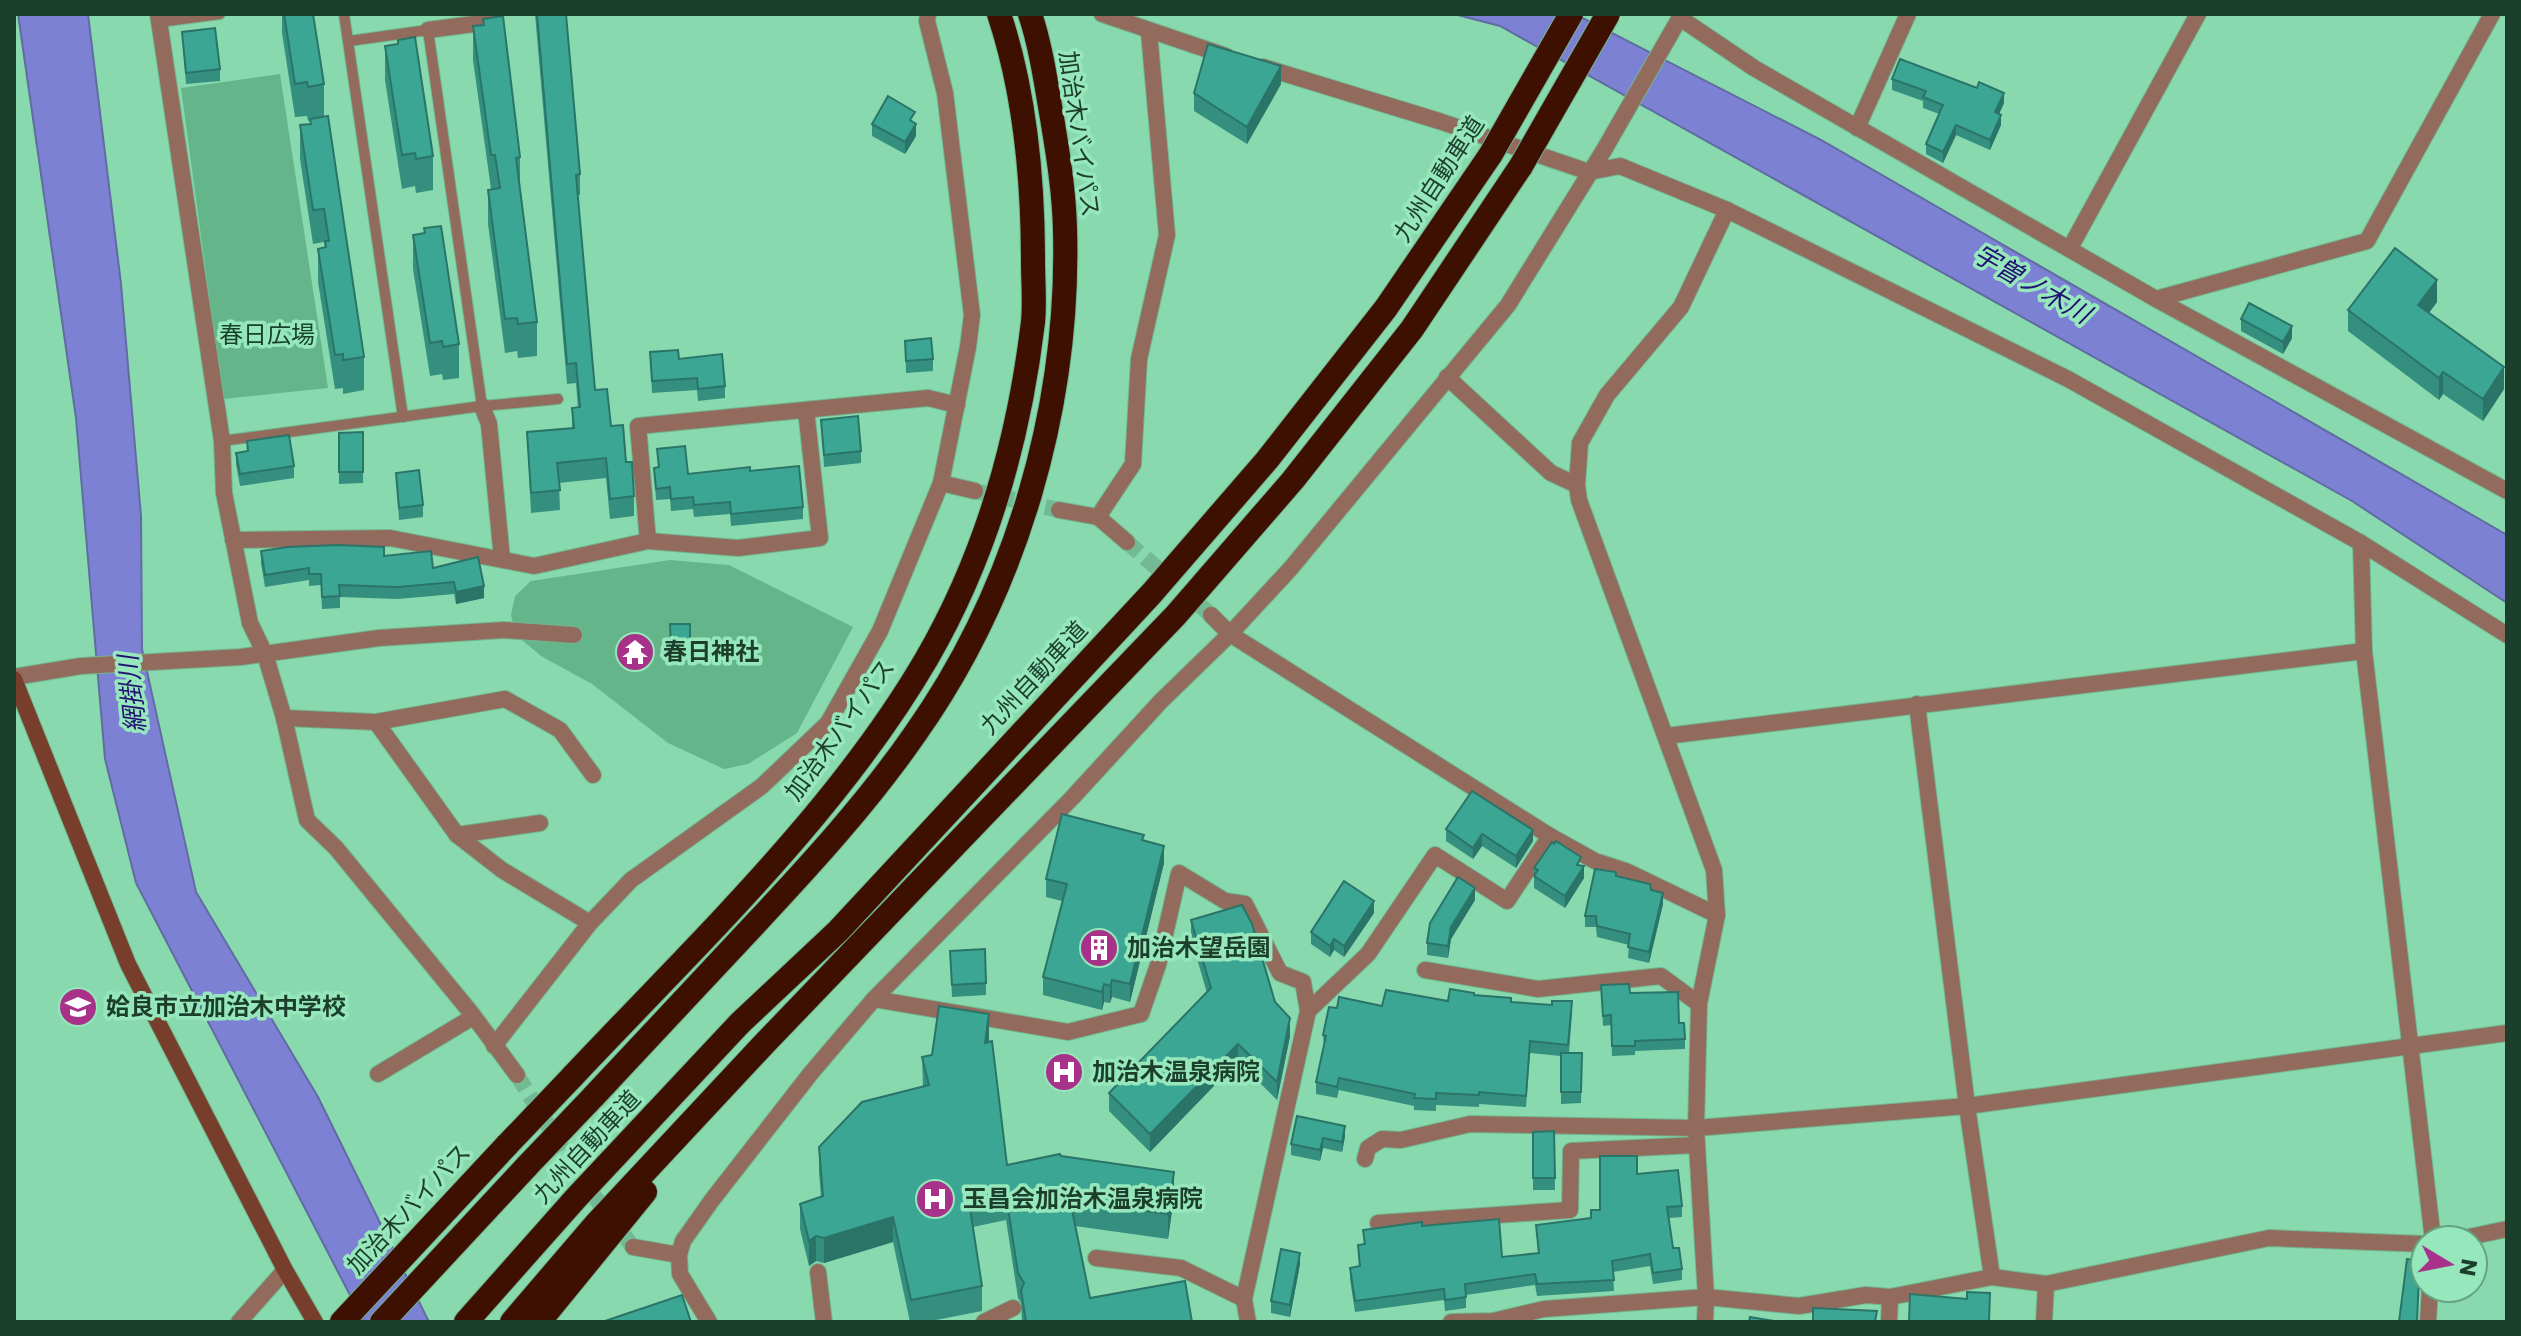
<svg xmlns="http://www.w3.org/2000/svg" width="2521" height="1336" viewBox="0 0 2521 1336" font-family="Poppins,'Noto Sans JP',sans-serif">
<rect width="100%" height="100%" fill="#89d9ae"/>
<!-- green -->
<g fill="#65b58b">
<path d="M280,74L328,388L223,399L181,88Z"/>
<path d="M670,560L729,565L853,627L797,733L748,764L724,769L668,743L592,684L541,656L516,635L511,615L515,596L531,581Z"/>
</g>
<!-- water -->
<g fill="#7c81d3" stroke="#5f6da1" stroke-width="2">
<path d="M18,14H88L121,284L141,516L142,649L196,892L318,1097L429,1322H364L136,883L105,759L76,418Z"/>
<path d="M1454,14H1575L1821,140L2507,535V603L2352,501L1500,26Z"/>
</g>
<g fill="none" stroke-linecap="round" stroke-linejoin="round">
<!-- street-tunnel -->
<g stroke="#73ba94" stroke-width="16" stroke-dasharray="16 8" stroke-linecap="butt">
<path d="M975,491L1059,510"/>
<path d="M1127,542L1211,615"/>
<path d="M517,1075L581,1179L633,1247"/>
</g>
<!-- lane casing -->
<g stroke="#71b791" stroke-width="12">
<g id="lane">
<path d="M344,14L403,417"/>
<path d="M160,22L220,14"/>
<path d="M349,41L428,30L482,406"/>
<path d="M222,441L482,406L558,399"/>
</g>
</g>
<!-- street casing -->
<g stroke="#71b791" stroke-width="18">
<g id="street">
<path d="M158,14L222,441L224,493L250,623L265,654L284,718L307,820L336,848L472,1014L517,1075"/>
<path d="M1102,14L1226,56"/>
<path d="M1680,18L1754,68L2156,299L2367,241L2492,14"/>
<path d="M428,30L489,22L488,14"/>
<path d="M1263,67L1439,121L1589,172L1620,166L1727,210L2068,379L2361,543L2507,635"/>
<path d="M1857,128L1908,14"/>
<path d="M2070,248L2198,14"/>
<path d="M2156,299L2507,491"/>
<path d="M1447,377L1551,473L1577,485"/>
<path d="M482,406L489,424L502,559"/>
<path d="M941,483L975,491"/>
<path d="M1059,510L1098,517L1133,464L1139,359L1167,235L1149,32"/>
<path d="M1098,517L1127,542"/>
<path d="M233,540L390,538L534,566L648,541L738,548L820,538L806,410"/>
<path d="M648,541L638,426L928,398L957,405"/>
<path d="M2361,543L2364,651L2433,1240"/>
<path d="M1211,615L1230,634L1550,836L1595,861L1626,871L1717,915"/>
<path d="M14,677L81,666L241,657L379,638L504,630L574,635"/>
<path d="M1917,704L1967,1106L1992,1277"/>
<path d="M284,718L376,722L505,699L560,730L593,775"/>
<path d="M376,722L457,835L502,870L590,923"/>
<path d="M1666,736L2364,651"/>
<path d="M457,835L540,823"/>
<path d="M1425,970L1538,989L1661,976L1699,1004"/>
<path d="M874,999L1068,1032L1141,1014L1158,965L1179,873L1225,901L1245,904L1280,973L1303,982L1308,1011"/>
<path d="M494,1046L590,923L631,880L762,786L828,723L880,631L941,483L968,347L972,315L945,93L927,21L928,14"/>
<path d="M378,1074L473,1017"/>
<path d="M1365,1159L1368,1148L1382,1139L1401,1140L1470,1124L1696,1128L1967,1106L2507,1033"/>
<path d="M1378,1223L1570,1210L1571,1151L1697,1145"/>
<path d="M2455,1240L2507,1229"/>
<path d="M633,1247L679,1255"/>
<path d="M1096,1258L1181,1268L1244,1299"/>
<path d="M818,1272L824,1322"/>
<path d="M239,1322L285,1270"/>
<path d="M709,1322L680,1274L679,1255L683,1241L712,1200L811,1073L874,999L1072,798L1161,701L1230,634L1291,568L1508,305L1604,150L1682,14"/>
<path d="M984,1322L1013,1308"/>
<path d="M1248,1322L1244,1299L1308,1011L1368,954L1435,855L1507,901L1550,836"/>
<path d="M1451,1322L1493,1321L1544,1309L1706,1297L1799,1306L1866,1295L1890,1297L1992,1277L2046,1284L2269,1238L2425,1244"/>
<path d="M1705,1322L1706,1297L1696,1128L1699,1004L1717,915L1714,870L1579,500L1577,485L1580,443L1607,395L1681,307L1727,210"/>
<path d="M1889,1322L1890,1297"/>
<path d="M2044,1322L2046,1284"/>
<path d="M2428,1322L2430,1288"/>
</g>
</g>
<!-- secondary casing -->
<g stroke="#71b791" stroke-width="18">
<path id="secondary" d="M14,679L128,964L285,1270L315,1322"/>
</g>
<!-- highway casing -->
<g stroke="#71b791" stroke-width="26">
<g id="highway">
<path d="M572,1077C694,947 837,813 927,658C986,556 1019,439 1033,322C1035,303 1033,281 1033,261C1033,180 1025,92 999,14"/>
<path d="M593,1097C647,1040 701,982 755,924C811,864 868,802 915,734C1017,590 1070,405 1065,229C1064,191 1058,154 1052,118C1046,83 1041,47 1030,14"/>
<path d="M342,1322L508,1144"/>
<path d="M382,1322L528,1165"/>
<path d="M466,1322L576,1198L740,1023L838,931L1152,593L1267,460L1386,308L1491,154"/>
<path d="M512,1322L595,1225L764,1044L1176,615L1293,480L1412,329L1521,166"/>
<path d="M539,1322L645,1192"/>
</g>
</g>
<!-- lane -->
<use href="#lane" stroke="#936b5d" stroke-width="10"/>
<!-- street -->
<use href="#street" stroke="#936b5d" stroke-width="16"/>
<!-- secondary -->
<use href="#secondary" stroke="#773f2b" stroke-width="16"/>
<!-- highway -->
<use href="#highway" stroke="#3d1002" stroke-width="24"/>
<!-- highway-bridge casing -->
<g stroke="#71b791" stroke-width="26" stroke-linecap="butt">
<g id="highway-bridge">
<path d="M1491,154L1571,14"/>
<path d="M1521,166L1608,14"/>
<path d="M508,1144L572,1077"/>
<path d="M528,1165L593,1097"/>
</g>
</g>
<!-- highway-bridge -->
<use href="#highway-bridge" stroke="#3d1002" stroke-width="24"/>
</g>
<!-- wall -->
<g fill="#348f7f">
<path d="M282,14H313L324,84V116L364,357V390L343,394V388L335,389L318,282V249L325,247L324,242L313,244L300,159V125L310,124V120L308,121L307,116L295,117L282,33Z"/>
<path d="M535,14H566L580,174V195H577L595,390L626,462L634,496V516L610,519L606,478L559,483L560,510L531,513L527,432L572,428V408H578L576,383L567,384Z"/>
<path d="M483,19L520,157V189L537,322V356L518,358L517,351L505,353L488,224V190L491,189L473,60V26L483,25Z"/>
<path d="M182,32L220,69V81L186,84Z"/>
<path d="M385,46L433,156V190L416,193L415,186L402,189L385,80Z"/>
<path d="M1892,79L2004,103L1999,114L2001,125L1990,150L1956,135L1943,163L1926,154V144L1939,114L1923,108V101L1892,90Z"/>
<path d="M1281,84L1247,144L1194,111V93Z"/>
<path d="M915,123L916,136L905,154L872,136V124Z"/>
<path d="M424,228L459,344V378L443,380L442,374L430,376L413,269V235L424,233Z"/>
<path d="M2437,302L2429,313L2504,389L2483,421L2443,394L2439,400L2348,331V310Z"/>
<path d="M2241,319L2292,338L2283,354L2241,331Z"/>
<path d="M905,341L933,359V371L906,373Z"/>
<path d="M650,352L679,359L725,386V398L698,401L697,390L652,393Z"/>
<path d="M821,420L861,451V463L824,467Z"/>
<path d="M363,432V483L339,484V433Z"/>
<path d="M247,441L294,466V478L240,486L236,464V453L247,451Z"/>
<path d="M657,449L688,474L750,471L803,507V519L731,526L730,514L694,517L693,509L671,511L670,499L656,500L654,468L658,467Z"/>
<path d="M396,473L423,505V517L399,520Z"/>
<path d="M261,551L384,556L433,568L484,598L456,604L454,594L398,599L340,597V608L322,609L321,585L309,586V580L265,587L261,563Z"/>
<path d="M670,624H690V651L671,652Z"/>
<path d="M1446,829L1533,841L1516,868L1482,846L1473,859L1446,841Z"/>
<path d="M1144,841L1164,863L1130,1002L1112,997L1110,1003L1104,1002L1102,1010L1043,995V977L1062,901L1046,897V879Z"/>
<path d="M1581,866L1584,878L1565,908L1534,888V868Z"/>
<path d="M1616,876L1651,890L1663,904L1649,963L1628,958L1629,945L1597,937L1596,927H1585V916Z"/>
<path d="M1475,900L1451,939L1448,958L1427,955V943Z"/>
<path d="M1374,913L1344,957L1334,950L1330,957L1311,944V932Z"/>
<path d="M1191,920L1275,1002L1290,1036L1277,1100L1238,1061L1150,1152L1109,1111V1093L1207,993L1191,938Z"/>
<path d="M950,951L986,983V995L952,997Z"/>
<path d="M1601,985L1630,993L1679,1023L1685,1039V1049L1635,1051V1055L1612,1056L1611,1025L1603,1026Z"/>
<path d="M1474,995L1572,1013L1569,1053H1582L1581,1103L1561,1104V1056L1530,1053L1526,1107L1479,1104V1107L1436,1105V1111L1414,1110V1106L1339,1090L1337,1098L1316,1094V1082L1324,1047L1323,1035L1382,1006L1448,1001Z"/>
<path d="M989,1039L1007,1165L1061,1156L1174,1197L1168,1239L1075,1226L1090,1298L1192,1322H1022L1021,1303L1018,1298L1006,1220L973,1227L982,1286V1311L926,1322H910L893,1242L824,1263L816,1261L809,1266L800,1229V1204L821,1197L819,1172V1147L923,1086L922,1057Z"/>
<path d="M1297,1116L1345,1136L1342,1152L1323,1148L1320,1161L1291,1155V1144Z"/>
<path d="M1554,1131L1555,1190H1533V1132Z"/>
<path d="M1637,1174L1682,1206V1217L1669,1218L1673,1248L1682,1269V1280L1653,1284L1650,1266L1613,1272L1614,1291L1537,1296L1535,1285L1466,1295V1308L1445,1311L1444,1300L1355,1312L1350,1279V1268L1359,1266L1358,1245L1364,1244L1363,1230L1422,1226L1502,1257L1538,1253L1536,1225L1591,1218Z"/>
<path d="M1300,1264L1290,1317L1271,1313V1301Z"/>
</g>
<!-- shaded-wall -->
<g fill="#2a7468">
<path d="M1281,66V84L1247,144V127Z"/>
<path d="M2004,93V103L1995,123V112Z"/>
<path d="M2001,115V125L1990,150V140Z"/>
<path d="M916,124V136L905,154V142Z"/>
<path d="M1956,125V135L1943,163V152Z"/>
<path d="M2437,280V302L2418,327V305Z"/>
<path d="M2292,326V338L2283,354V342Z"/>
<path d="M2504,367V389L2483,421V399Z"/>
<path d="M2443,372V394L2439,400V378Z"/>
<path d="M484,586V598L456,604V592Z"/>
<path d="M1533,830V841L1516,868V856Z"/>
<path d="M1482,834V846L1473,859V848Z"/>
<path d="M1164,846V863L1130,1002V984Z"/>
<path d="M1584,866V878L1565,908V896Z"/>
<path d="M1475,888V900L1451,939L1448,958V946L1451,927Z"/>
<path d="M1663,893V904L1649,963V952Z"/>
<path d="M1374,901V913L1344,957V946Z"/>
<path d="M1334,939V950L1330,957V946Z"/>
<path d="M1112,980V997L1110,1003V986Z"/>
<path d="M1104,984V1002L1102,1010V992Z"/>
<path d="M989,1014V1039L985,1068V1043Z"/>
<path d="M1290,1018V1036L1277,1100V1082Z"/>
<path d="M1238,1044V1061L1150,1152V1134Z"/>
<path d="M1345,1126V1136L1342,1152V1142Z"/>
<path d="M1323,1138V1148L1320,1161V1150Z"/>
<path d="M1174,1172V1197L1168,1239V1214Z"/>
<path d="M893,1217V1242L824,1263V1238Z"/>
<path d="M816,1236V1261L809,1266V1241Z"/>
<path d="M1300,1253V1264L1290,1317V1305Z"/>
<path d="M2425,1261V1273L2419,1287V1275Z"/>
</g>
<!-- building -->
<g fill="#3ca694" stroke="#2a7468" stroke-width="2">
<path d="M284,14H313L324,84L308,87L307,82L295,84Z"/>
<path d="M537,14H566L580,174L576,175L595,390L607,389L611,426L623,425L626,462H632L634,496L610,499L606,458L557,463L560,490L531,493L527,432L574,428L572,408L580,407L576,363L567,364Z"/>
<path d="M503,16L520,157L516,158L537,322L518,324L517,318L505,319L488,190L500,188L495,155H491L473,26L484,25L483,19Z"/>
<path d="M215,28L220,69L186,73L182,32Z"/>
<path d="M415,37L433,156L416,159L415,153L402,155L385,46L398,44V40Z"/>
<path d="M1208,44L1281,66L1247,127L1194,93Z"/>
<path d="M1900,59L1977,88L1979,82L2004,93L1995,112L2001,115L1990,140L1956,125L1943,152L1926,144L1943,105L1923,97L1926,91L1892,79Z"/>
<path d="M888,96L915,112L910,120L916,124L905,142L872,124Z"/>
<path d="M328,116L364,357L343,360V354L335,355L318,249L326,247L325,241H329L324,209L313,210L300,125L311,124L310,119Z"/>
<path d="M441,226L459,344L443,347L442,341L430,343L413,235L425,233L424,228Z"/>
<path d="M2395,248L2437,280L2418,305L2504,367L2483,399L2443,372L2439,378L2348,310Z"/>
<path d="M2249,303L2292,326L2283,342L2241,319Z"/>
<path d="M931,338L933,359L906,361L905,341Z"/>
<path d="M678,350L679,359L722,354L725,386L698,389L697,378L652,381L650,352Z"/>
<path d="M858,416L861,451L824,455L821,420Z"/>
<path d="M363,432V472H339V433Z"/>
<path d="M289,435L294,466L240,474L236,453L248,451L247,441Z"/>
<path d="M685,446L688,474L750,467V471L799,466L803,507L731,514L730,502L694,505L693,497L671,499L670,487L656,489L654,468L659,467L657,449Z"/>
<path d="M419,470L423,505L399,508L396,473Z"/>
<path d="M338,545L384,547V556L431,551L433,568L478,557L484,586L456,592L454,582L398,587L339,585L340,596L322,597L321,574H309V568L265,575L261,551L288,547Z"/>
<path d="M670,624H690V645L671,646Z"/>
<path d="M1472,791L1533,830L1516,856L1482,834L1473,848L1446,829Z"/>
<path d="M1062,814L1144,835L1142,840L1164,846L1130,984L1112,980L1110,986L1104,984L1102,992L1043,977L1067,884L1046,879Z"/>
<path d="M1556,841L1581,857L1577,865L1584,866L1565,896L1534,876L1538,870L1534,868L1552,842L1554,844Z"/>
<path d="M1595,869L1616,872V876L1650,884L1651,890L1663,893L1649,952L1628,947L1630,934L1597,926L1596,916H1585Z"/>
<path d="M1458,877L1475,888L1451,927L1448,946L1427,943L1430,923Z"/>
<path d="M1344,881L1374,901L1344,946L1334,939L1330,946L1311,932Z"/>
<path d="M1242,905L1252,924L1275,1002L1290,1018L1277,1082L1238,1044L1150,1134L1109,1093L1211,988L1191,920Z"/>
<path d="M985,949L986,983L952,985L950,951Z"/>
<path d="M1629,984L1630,993L1678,992L1679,1023H1684L1685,1039L1635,1041V1046H1612L1611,1015L1603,1016L1601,985Z"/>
<path d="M1450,989L1474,993V995L1511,998V1002L1552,1005V1001H1572L1568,1045L1530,1041L1526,1096L1479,1092V1095L1436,1093V1099L1414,1098L1415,1094L1339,1078L1337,1087L1316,1082L1326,1036L1323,1035L1329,1007L1337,1008L1339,997L1382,1006L1386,990L1448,1001Z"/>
<path d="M939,1006L989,1014L985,1043L992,1041L1007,1165L1060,1154L1061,1156L1174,1172L1168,1214L1070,1200L1090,1298L1185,1281L1192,1322H1026L1021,1290L1024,1283L1018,1273L1006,1195L969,1202L982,1286L911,1300L893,1217L824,1238L816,1236L809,1241L800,1204L823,1196L819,1147L862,1102L929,1085L922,1057L932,1055Z"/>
<path d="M1561,1053H1582L1581,1092H1561Z"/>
<path d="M1297,1116L1345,1126L1342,1142L1323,1138L1320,1150L1291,1144Z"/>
<path d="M1554,1131L1555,1178H1533V1132Z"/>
<path d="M1600,1156H1637V1174L1678,1170L1682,1206L1667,1207L1673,1248H1679L1682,1269L1653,1273L1650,1254L1612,1261L1614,1280L1537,1284L1535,1274L1465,1284L1466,1297L1445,1300L1444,1289L1355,1301L1350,1268L1360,1266L1358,1245L1365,1244L1363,1230L1422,1222V1226L1499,1219L1502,1257L1539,1253L1536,1225L1591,1218V1210H1600Z"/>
<path d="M1281,1249L1300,1253L1290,1305L1271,1301Z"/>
<path d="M2407,1259L2425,1261L2419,1275L2417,1322H2399Z"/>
<path d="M1967,1292L1990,1293L1989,1322H1909L1910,1294L1967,1299Z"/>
<path d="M682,1295L691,1322H602Z"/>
<path d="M1813,1308L1877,1311L1875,1322H1813Z"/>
<path d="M1750,1317L1780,1322H1749Z"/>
</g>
<!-- icons -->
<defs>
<g id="temple-disc" transform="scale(2)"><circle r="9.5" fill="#a8328a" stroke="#96e7bb"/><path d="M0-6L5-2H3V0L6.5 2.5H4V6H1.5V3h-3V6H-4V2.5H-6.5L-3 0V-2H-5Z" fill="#fff"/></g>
<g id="building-disc" transform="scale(2)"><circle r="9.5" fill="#a8328a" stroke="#96e7bb"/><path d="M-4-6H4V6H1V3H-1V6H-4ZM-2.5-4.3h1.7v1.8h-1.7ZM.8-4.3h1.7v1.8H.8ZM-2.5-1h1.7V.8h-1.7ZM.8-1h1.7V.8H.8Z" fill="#fff"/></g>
<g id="school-disc" transform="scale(2)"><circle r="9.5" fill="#a8328a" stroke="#96e7bb"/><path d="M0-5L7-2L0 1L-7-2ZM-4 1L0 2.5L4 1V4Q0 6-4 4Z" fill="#fff"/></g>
<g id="hospital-disc" transform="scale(2)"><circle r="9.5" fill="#a8328a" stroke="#96e7bb"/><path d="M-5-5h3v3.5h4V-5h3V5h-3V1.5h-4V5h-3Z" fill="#fff"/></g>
</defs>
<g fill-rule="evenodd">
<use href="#temple-disc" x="635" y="652"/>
<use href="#building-disc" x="1099" y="948"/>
<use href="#school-disc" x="78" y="1007"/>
<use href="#hospital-disc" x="1064" y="1072"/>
<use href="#hospital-disc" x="935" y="1199"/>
</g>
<g text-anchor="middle" stroke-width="7" stroke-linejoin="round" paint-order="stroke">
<!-- street labels -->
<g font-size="24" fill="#1c3e2c" stroke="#96e7bb">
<text transform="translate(1079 134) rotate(82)" y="8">加治木バイパス</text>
<text transform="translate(1439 179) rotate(-57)" y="8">九州自動車道</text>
<text transform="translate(1034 678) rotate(-47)" y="8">九州自動車道</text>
<text transform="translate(840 730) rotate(-54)" y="8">加治木バイパス</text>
<text transform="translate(587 1147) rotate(-47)" y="8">九州自動車道</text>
<text transform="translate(409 1209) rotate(-47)" y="8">加治木バイパス</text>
</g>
<!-- park labels -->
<g font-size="24" fill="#17432e" stroke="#96e7bb">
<text x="267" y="343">春日広場</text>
</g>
<!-- poi labels -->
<g font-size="24" font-weight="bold" fill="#1c3e2c" stroke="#96e7bb" text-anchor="start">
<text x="663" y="660">春日神社</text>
<text x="1127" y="956">加治木望岳園</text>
<text x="106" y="1015">姶良市立加治木中学校</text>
<text x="1092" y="1080">加治木温泉病院</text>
<text x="963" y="1207">玉昌会加治木温泉病院</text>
</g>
<!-- water labels -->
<g font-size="26" font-style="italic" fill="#231073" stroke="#96e7bb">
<text transform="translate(2032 284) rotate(30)" y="9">宇曽ノ木川</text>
<text transform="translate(132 694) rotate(-96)" y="9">網掛川</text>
</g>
</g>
<!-- border -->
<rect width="2521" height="1336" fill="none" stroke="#1c3e2c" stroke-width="32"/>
<!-- north arrow -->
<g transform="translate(2449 1264) rotate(100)"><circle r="38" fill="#96e7bb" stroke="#65a382" stroke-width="2"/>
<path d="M0-6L14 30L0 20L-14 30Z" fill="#a8328a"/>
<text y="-12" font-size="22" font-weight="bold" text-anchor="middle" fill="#1c3e2c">N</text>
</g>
</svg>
